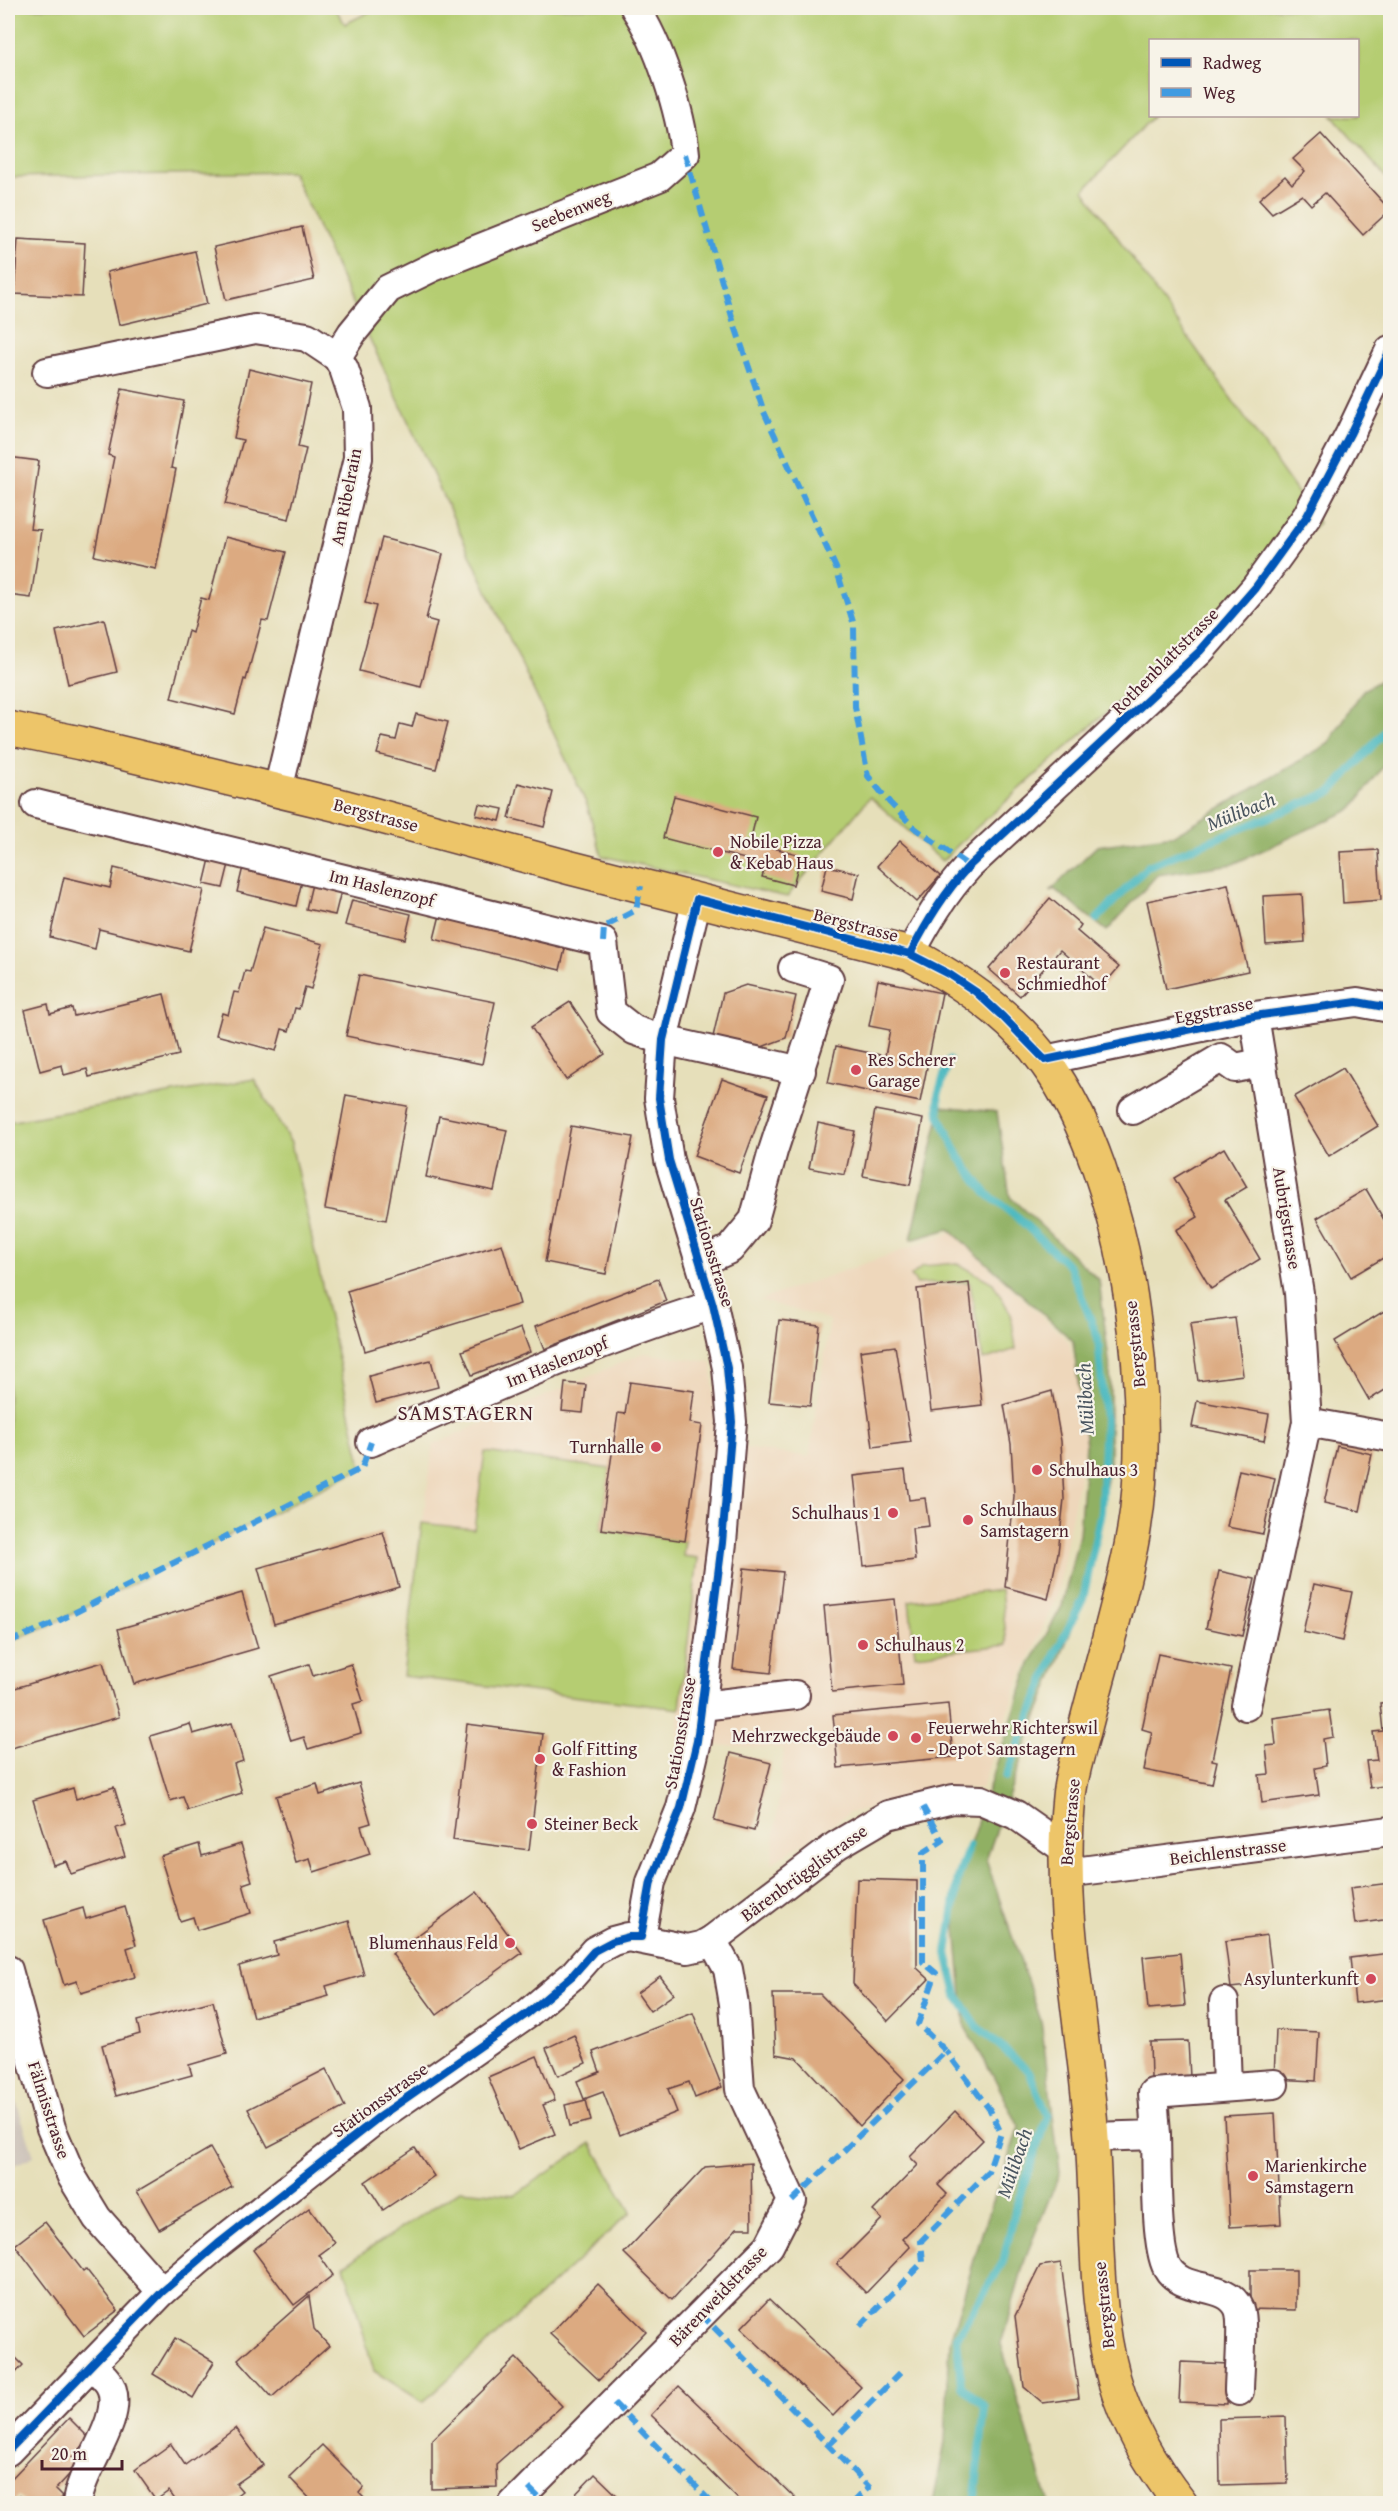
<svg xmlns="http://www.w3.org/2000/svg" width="1398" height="2511" viewBox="0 0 1398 2511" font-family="'Gentium Book Plus',serif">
<rect width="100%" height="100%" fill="#f7f3e8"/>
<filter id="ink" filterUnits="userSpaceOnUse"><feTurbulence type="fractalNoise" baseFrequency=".0167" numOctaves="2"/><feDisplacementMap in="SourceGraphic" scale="12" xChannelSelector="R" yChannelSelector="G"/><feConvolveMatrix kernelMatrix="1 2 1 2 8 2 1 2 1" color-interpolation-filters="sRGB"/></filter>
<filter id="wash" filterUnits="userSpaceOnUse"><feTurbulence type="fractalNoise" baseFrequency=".008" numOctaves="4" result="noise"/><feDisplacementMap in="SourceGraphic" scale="24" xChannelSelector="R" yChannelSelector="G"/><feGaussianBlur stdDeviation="1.35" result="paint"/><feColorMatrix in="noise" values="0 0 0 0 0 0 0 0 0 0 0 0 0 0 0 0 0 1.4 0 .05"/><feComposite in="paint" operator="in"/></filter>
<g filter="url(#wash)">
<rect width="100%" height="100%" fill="#e6dfba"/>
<!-- built -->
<path fill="#eed7bb" d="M952,1233L1069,1342L1088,1429L1057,1595L1019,1682L981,1789L958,1788L849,1813L772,1863L784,1749L677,1743L680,1709L403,1676L433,1445L643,1353L712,1362L716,1444L809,1457L830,1320L760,1300Z"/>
<!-- industrial -->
<path fill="#ccc2b9" d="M8,2076L34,2156L8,2168Z"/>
<!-- green -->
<g fill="#b5cd72" stroke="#80764e" stroke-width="1.5">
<path d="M8,8H335L345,24L377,8H1390V182L1332,116H1358V40H1150V116H1153L1084,190L1319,523L965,838L942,861L870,797L787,897L602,856L587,805L292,172L8,177Z"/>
<path d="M254,1079L291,1143L362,1468L50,1625L8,1642V1122Z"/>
<path d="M957,1263L993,1283L1011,1314L1016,1349L983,1360L970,1282L917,1284L911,1276L923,1266Z"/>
<path d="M485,1452L610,1469L601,1529L685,1541L683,1556L698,1558L680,1709L403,1676L422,1523L474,1529Z"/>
<path d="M1001,1590L1007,1645L915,1655L909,1601Z"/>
<path d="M591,2143L631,2212L423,2402L374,2371L344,2265L460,2190L515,2195Z"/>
</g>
<!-- forest -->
<g fill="#90b064" stroke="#6d6848" stroke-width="1.5">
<path d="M1390,675V757L1352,809L1233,864L1157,875L1107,931L1054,889L1050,891L1097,846L1174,835L1328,744L1363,690Z"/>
<path d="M941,1106L997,1112L1010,1197L1099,1280L1110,1369V1464L1085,1594L1031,1732L986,1860L1041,2021L1060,2172L1026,2256L1001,2344L1048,2501L1046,2503H933L945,2442L950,2341L983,2230L1019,2127L993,2075L965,2027L953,1895L1030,1664L1062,1606L1079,1535L1086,1445L1073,1341L949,1229L911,1240Z"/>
</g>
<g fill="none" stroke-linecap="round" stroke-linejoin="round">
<!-- stream -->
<g stroke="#49b8bf" stroke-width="8">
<path d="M1097,919L1148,866L1331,792L1390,726"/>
<path d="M949,1060L938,1095L939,1115L960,1158L986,1193L1019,1219L1070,1267L1098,1338L1105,1419L1101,1511L1083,1599L1055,1654L1006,1777"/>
<path d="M969,1846L958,1878L947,1953L957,1995L977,2026L1029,2071L1048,2116L1016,2206L1003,2262L957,2337L961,2385L985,2407L974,2504"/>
</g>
</g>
<g id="blocks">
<!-- building -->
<g fill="#dcaa81">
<path d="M1321,134L1390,210L1363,235L1325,193L1311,205L1302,195L1272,213L1259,199L1285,176L1292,184L1305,171L1293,159Z"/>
<path d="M302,227L314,280L226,300L214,247Z"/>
<path d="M18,239L85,243L82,297L14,294Z"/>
<path d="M195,251L207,304L119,325L107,272Z"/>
<path d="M249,369L311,384L298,447L306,449L289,519L225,504L243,440L234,438Z"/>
<path d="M122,389L184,401L171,468L176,469L156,569L94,556L114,457L108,455Z"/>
<path d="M8,457L39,461L30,529L41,530L31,598L8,595Z"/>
<path d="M225,537L286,552L268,621L262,620L246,680L244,679L235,714L171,698L188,631L192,633L201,598L209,600Z"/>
<path d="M382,538L443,554L426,619L437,622L421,687L359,671L376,606L365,603Z"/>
<path d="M104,619L117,672L68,684L56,631Z"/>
<path d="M416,714L448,722L436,769L377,754L382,737L396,740L400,724L412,727Z"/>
<path d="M518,783L553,792L544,827L509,818Z"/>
<path d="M674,796L756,817L750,842L801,855L793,885L762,877L765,866L745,861V859L663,838Z"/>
<path d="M479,804L503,809L500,821L476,815Z"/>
<path d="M900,841L940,876L917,902L877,866Z"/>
<path d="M1378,850L1381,900L1343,903L1340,852Z"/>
<path d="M210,859L229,864L223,888L204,884Z"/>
<path d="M827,866L859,873L853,899L821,891Z"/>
<path d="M243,867L302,881L296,906L237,892Z"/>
<path d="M114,868L204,890L189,951L99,929L95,949L50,937L64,877L110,888Z"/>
<path d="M312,884L341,891L335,915L306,909Z"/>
<path d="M1228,884L1248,971L1166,989L1147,901Z"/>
<path d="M1302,894L1305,942L1266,945L1263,896Z"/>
<path d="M1050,898L1081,925L1077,931L1119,967L1102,987L1060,950L1020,996L989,969Z"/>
<path d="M352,900L411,914L405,939L345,925Z"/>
<path d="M440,915L566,945L560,970L434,939Z"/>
<path d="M263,928L323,944L311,989L305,987L299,1009L295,1008L289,1031L282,1029L276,1051L216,1035L222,1013L228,1015L234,992L239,993L245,971L250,972Z"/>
<path d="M359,975L495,1002L482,1064L346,1036Z"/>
<path d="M878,980L942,993L920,1102L828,1083L836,1046L885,1056L890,1030L869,1026Z"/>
<path d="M746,985L796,996L786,1038L759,1048L713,1037L723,993Z"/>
<path d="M164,994L179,1055L89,1077L87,1069L64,1075L62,1065L40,1071L25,1010L48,1004L50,1014L72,1008L74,1016Z"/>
<path d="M570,1002L605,1054L566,1080L531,1027Z"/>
<path d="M1343,1068L1378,1126L1329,1156L1294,1097Z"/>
<path d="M722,1079L768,1095L739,1173L694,1156Z"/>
<path d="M346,1095L407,1106L386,1220L325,1209Z"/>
<path d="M875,1110L923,1119L910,1185L863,1176Z"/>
<path d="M439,1116L507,1130L494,1191L426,1177Z"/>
<path d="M818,1123L855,1131L845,1175L809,1168Z"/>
<path d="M571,1126L633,1137L606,1274L545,1262Z"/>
<path d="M1224,1148L1247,1187L1225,1200L1260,1259L1211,1289L1176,1230L1198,1217L1174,1178Z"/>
<path d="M1366,1189L1390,1230V1254L1351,1277L1317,1218Z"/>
<path d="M502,1244L520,1304L365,1351L347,1291Z"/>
<path d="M658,1279L666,1301L545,1349L536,1326Z"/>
<path d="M969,1283L982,1405L931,1411L917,1289Z"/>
<path d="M1384,1311L1390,1322V1387L1369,1400L1335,1341Z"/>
<path d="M1235,1318L1243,1375L1198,1381L1190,1324Z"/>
<path d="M779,1320L819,1325L810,1406L769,1402Z"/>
<path d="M521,1328L530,1352L472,1375L462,1351Z"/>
<path d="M895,1346L911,1442L873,1447L860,1351Z"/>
<path d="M431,1360L438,1387L376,1403L369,1376Z"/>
<path d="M630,1382L694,1391L690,1423L702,1425L685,1541L601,1529L618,1413L625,1414Z"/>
<path d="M565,1383L586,1385L583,1413L562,1411Z"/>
<path d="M1052,1391L1061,1441L1064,1499L1058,1553L1048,1599L1005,1587L1014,1496L1011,1444L1004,1405Z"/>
<path d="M1197,1401L1269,1414L1264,1441L1192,1427Z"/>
<path d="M1337,1446L1372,1454L1360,1511L1324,1503Z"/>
<path d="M905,1470L909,1500L925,1498L929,1526L912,1528L915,1560L864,1566L854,1476Z"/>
<path d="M1239,1470L1275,1478L1263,1534L1227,1527Z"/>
<path d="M383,1532L399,1587L274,1624L258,1568Z"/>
<path d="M744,1568L783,1572L771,1673L733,1669Z"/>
<path d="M1219,1571L1255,1579L1242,1636L1206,1628Z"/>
<path d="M1314,1584L1352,1592L1342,1641L1303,1632Z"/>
<path d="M242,1593L258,1648L134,1684L118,1629Z"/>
<path d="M895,1599L903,1685L832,1692L824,1606Z"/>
<path d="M1158,1654L1231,1669L1212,1760L1217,1761L1212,1784L1144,1770L1152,1732L1142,1729Z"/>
<path d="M103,1662L119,1717L8,1749V1690Z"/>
<path d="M309,1664L313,1676L351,1664L363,1701L353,1704L361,1733L308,1749L304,1737L291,1741L271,1676Z"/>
<path d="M1390,1702V1785L1370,1788L1366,1761L1377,1760L1373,1732L1383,1731L1380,1703Z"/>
<path d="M948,1704L953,1757L838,1768L833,1715Z"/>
<path d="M1329,1710L1333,1737L1323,1739L1326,1766L1315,1768L1319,1795L1262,1803L1259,1775L1269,1774L1266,1746L1276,1745L1273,1718Z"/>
<path d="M232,1723L243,1761L234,1764L242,1793L188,1810L183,1797L170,1801L150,1736L190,1724L193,1734Z"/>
<path d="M467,1724L543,1734L529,1850L453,1840Z"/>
<path d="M731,1753L771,1763L754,1831L714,1821Z"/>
<path d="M359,1783L371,1823L361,1826L370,1854L314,1872L310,1859L296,1863L276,1796L317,1784L320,1795Z"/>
<path d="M114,1787L126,1825L116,1828L125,1856L71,1874L66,1861L53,1865L33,1800L73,1788L76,1799Z"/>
<path d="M199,1844L202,1856L241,1844L252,1881L243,1884L251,1913L197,1930L193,1917L180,1921L160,1856Z"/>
<path d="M857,1879L917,1881V1968L929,1979L888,2021L853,1984Z"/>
<path d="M1390,1883V1919L1355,1924L1350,1888Z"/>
<path d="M477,1892L522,1953L437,2015L392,1954Z"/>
<path d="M125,1907L136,1945L127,1948L135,1977L81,1993L77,1981L64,1985L44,1920L83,1908L86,1919Z"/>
<path d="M349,1921L364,1975L326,1986L329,1996L253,2017L239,1966L277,1955L274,1942Z"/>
<path d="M1267,1935L1273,1983L1231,1988L1225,1941Z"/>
<path d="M1180,1953L1185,2006L1148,2009L1143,1957Z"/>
<path d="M1390,1953V1999L1355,2003L1350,1958Z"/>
<path d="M660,1976L674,1994L650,2011L637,1993Z"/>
<path d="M773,1994H820L904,2079L860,2126L797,2058L776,2054Z"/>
<path d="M213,2001L227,2054L189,2065L192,2075L116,2096L102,2045L140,2034L137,2021Z"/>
<path d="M693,2013L722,2087L695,2098L689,2082L668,2089L677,2112L620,2135L603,2092L584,2099L577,2081L600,2072L593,2052Z"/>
<path d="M1276,2030L1319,2032L1316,2081L1274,2079Z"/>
<path d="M574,2035L586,2063L558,2076L546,2048Z"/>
<path d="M1188,2041L1190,2077L1151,2078L1150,2042Z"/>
<path d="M537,2056L555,2100L543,2105L555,2134L519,2149L488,2077Z"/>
<path d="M326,2069L345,2107L268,2147L248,2109Z"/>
<path d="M586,2100L591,2121L570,2126L565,2105Z"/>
<path d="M955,2111L983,2140L938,2185L947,2194L902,2239L910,2247L866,2293L837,2264L882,2219L873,2211L918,2165L910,2157Z"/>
<path d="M1275,2113L1281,2224L1230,2227L1224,2116Z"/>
<path d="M210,2148L232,2187L159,2229L137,2191Z"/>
<path d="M415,2148L434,2176L383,2210L365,2182Z"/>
<path d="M751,2163L752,2228H737L672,2300L624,2253L705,2167Z"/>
<path d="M309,2208L335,2243L319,2255L333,2275L294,2305L253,2250Z"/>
<path d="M45,2222L83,2271L86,2269L118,2310L84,2336L15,2245Z"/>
<path d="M1061,2263L1079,2398L1043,2403L1024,2387L1015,2316L1040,2266Z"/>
<path d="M1250,2270H1296V2310L1250,2309Z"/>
<path d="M598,2284L646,2331L599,2380L550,2334Z"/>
<path d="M309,2296L314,2329L329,2346L272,2397L238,2359Z"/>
<path d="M769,2299L861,2387L833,2416L741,2328Z"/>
<path d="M175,2338L214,2362L193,2398L153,2374Z"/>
<path d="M8,2350L23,2365L8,2381Z"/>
<path d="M516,2358L562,2406L496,2464L497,2487L432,2489V2440Z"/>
<path d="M1181,2362L1229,2364L1227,2404L1179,2402Z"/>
<path d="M679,2386L725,2430L801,2504H743L697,2459L651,2415Z"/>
<path d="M1286,2417L1288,2483L1220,2485L1219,2419Z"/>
<path d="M69,2418L90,2439L72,2457L79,2464L55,2490L62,2497L56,2504H27L19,2496L11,2504H8V2482Z"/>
<path d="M236,2428L263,2465L236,2484L242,2491L225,2504H178L169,2491L156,2500L135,2470L171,2444L185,2465Z"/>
<path d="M322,2445L364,2487L359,2493L370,2504H315L289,2477Z"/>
<path d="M595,2474L626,2504H566Z"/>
</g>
</g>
</g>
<g filter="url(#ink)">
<use href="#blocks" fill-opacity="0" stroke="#613c40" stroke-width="1.5"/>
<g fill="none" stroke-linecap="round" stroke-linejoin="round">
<!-- minor casing -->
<g stroke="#613c40" stroke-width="32">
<g id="minor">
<path d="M337,357L352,333L388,289L433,267L659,177L685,154C681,112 659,43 635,8"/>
<path d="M47,372L255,329L307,337L337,357L344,369L357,408L358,458L278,790"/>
<path d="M36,804L603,942L611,1012L634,1030L663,1040L801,1071"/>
<path d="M910,954C927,922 944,893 969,866L1200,651L1255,588L1307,516L1350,434L1390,350"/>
<path d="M1045,1060L1254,1016L1357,1002L1390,1008"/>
<path d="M1133,1110L1221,1058L1235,1068L1261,1063"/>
<path d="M701,1262L730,1249L754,1220L773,1151L829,979L793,968"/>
<path d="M1307,1422L1390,1437"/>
<path d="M371,1442C483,1392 596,1341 713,1305"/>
<path d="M702,1706L795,1695"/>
<path d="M1246,1706L1307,1422L1299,1293L1254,1016"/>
<path d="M1066,1873L1390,1831"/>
<path d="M641,1937L651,1882L681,1808L697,1741L722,1543L732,1422L727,1368L713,1305L669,1160L659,1098L663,1040L697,899"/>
<path d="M8,1970L51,2128L72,2177L97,2218L162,2292"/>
<path d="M1224,2002L1227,2086"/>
<path d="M1156,2135C1157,2163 1155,2245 1167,2267C1182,2295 1227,2280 1239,2309C1244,2322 1239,2374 1239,2391"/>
<path d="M1092,2137L1156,2135L1153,2093L1274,2084"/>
<path d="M8,2451L162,2292L218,2244L379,2117L528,2013L572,1976L594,1951L613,1941L628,1937L688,1949L701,1946L712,1940L837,1845L888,1815L953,1799L981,1800L1016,1815L1066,1850"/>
<path d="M77,2504C80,2469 122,2423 112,2390C109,2380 99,2372 91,2365"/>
<path d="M513,2504L769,2246L792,2201L740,2089L734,2004L728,1969L712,1940"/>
</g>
</g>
<!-- major casing -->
<g stroke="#613c40" stroke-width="36">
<path id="major" d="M8,728L80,743L338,805L571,868L910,954C962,981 1012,1015 1046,1063C1130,1177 1159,1409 1131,1546C1119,1606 1101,1665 1086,1724C1080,1748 1071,1773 1069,1797C1057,1911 1084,2025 1092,2138C1098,2217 1093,2304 1114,2379C1127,2425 1152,2467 1181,2504"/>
</g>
<!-- minor -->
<use href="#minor" stroke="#fff" stroke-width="28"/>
<!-- major -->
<use href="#major" stroke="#edc569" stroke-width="33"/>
<!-- quiet -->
<g stroke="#409be1" stroke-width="6" stroke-dasharray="12 6" stroke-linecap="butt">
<path d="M685,154L733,320L764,412L836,568L854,625L855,707L868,776L890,803L916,829L969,866"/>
<path d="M603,942L604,927L636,910L641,886"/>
<path d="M8,1642L50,1625L362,1468L371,1442"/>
<path d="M792,2201L946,2051L918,2024L936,1973L923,1962V1853L942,1841L923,1807"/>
<path d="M701,2314L869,2487L852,2504"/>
<path d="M860,2326L923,2262L921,2241L988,2172L1001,2133L990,2110L946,2051"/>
<path d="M614,2403L713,2504"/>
<path d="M828,2445L904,2369"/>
<path d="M529,2488L545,2504"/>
</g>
<!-- cycleway casing -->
<g stroke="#f7f3e8" stroke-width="11">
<g id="cycleway">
<path d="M910,954C927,922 944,893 969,866L1200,651L1255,588L1307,516L1350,434L1390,350"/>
<path d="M8,2451L162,2292L218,2244L379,2117L528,2013L572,1976L594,1951L613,1941L628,1937H641L651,1882L681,1808L697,1741L722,1543L732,1422L727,1368L713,1305L669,1160L659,1098L663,1040L697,899L910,954L949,974L976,992L1003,1017L1045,1060L1254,1016L1357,1002L1390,1008"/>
</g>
</g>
<!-- cycleway -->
<use href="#cycleway" stroke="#0057b8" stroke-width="8"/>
</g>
</g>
<!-- markers -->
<g fill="#d1495b" stroke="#f7f3e8" stroke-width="2">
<circle cx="718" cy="852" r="6"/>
<circle cx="1005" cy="973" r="6"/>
<circle cx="856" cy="1070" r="6"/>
<circle cx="656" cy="1447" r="6"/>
<circle cx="1037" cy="1470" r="6"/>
<circle cx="893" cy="1513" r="6"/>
<circle cx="968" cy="1520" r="6"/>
<circle cx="863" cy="1645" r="6"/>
<circle cx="893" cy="1736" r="6"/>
<circle cx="916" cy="1738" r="6"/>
<circle cx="540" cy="1759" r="6"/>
<circle cx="532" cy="1824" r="6"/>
<circle cx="510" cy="1943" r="6"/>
<circle cx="1371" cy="1979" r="6"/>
<circle cx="1253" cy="2176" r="6"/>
</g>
<g text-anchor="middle" stroke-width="4.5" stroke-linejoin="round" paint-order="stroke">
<!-- street labels -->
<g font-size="18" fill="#4a1f2b" stroke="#f7f3e8">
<text transform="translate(571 211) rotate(-22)" y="6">Seebenweg</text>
<text transform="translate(346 497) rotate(-79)" y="6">Am Ribelrain</text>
<text transform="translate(1165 661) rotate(-45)" y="6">Rothenblattstrasse</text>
<text transform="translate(376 815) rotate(15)" y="6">Bergstrasse</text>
<text transform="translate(382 888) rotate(14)" y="6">Im Haslenzopf</text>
<text transform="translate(856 925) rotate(15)" y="6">Bergstrasse</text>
<text transform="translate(1214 1010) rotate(-11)" y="6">Eggstrasse</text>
<text transform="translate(1287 1218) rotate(81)" y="6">Aubrigstrasse</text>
<text transform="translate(712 1252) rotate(73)" y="6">Stationsstrasse</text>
<text transform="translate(1135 1344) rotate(-96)" y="6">Bergstrasse</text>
<text transform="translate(557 1362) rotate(-22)" y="6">Im Haslenzopf</text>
<text transform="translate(680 1733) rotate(-80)" y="6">Stationsstrasse</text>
<text transform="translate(1070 1822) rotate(-85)" y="6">Bergstrasse</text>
<text transform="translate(1228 1852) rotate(-7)" y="6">Beichlenstrasse</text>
<text transform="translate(804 1873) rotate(-36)" y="6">Bärenbrügglistrasse</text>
<text transform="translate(380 2100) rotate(-36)" y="6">Stationsstrasse</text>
<text transform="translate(49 2110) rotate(72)" y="6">Fälmisstrasse</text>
<text transform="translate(718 2296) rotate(-46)" y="6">Bärenweidstrasse</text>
<text transform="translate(1104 2305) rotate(-96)" y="6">Bergstrasse</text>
</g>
<!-- poi labels -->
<g font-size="18" fill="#4a1f2b" stroke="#f7f3e8" text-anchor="start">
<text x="730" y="848">Nobile Pizza<tspan x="730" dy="21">&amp; Kebab Haus</tspan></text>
<text x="1017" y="969">Restaurant<tspan x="1017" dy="21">Schmiedhof</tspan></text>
<text x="868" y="1066">Res Scherer<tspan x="868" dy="21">Garage</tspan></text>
<text x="644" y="1453" text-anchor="end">Turnhalle</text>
<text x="1049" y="1476">Schulhaus 3</text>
<text x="980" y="1516">Schulhaus<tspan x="980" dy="21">Samstagern</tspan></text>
<text x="881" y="1519" text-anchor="end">Schulhaus 1</text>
<text x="875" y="1651">Schulhaus 2</text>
<text x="928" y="1734">Feuerwehr Richterswil<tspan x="928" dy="21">- Depot Samstagern</tspan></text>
<text x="881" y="1742" text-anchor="end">Mehrzweckgebäude</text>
<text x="552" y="1755">Golf Fitting<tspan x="552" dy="21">&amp; Fashion</tspan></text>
<text x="544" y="1830">Steiner Beck</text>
<text x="498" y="1949" text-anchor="end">Blumenhaus Feld</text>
<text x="1359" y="1985" text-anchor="end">Asylunterkunft</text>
<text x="1265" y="2172">Marienkirche<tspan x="1265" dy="21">Samstagern</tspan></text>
</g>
<!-- water labels -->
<g font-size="20" font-style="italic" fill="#4a555f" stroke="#f7f3e8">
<text transform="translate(1241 811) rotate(-22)" y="7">Mülibach</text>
<text transform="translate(1085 1399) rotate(-93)" y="7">Mülibach</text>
<text transform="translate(1014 2163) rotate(-71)" y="7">Mülibach</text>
</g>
<!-- quarter labels -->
<g font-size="21" letter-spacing="1.5" fill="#4a1f2b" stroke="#f7f3e8">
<text x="466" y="1420">SAMSTAGERN</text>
</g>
</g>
<!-- margin -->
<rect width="1398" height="2511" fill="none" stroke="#f7f3e8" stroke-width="30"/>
<!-- legend -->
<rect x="1149" y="39" width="210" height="78" fill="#f7f3e8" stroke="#b29e9c" stroke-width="1.5"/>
<rect x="1161" y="58" width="30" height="9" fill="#0057b8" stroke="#b29e9c" stroke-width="1.5"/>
<text x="1203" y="69" font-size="18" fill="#4a1f2b">Radweg</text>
<rect x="1161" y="88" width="30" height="9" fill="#409be1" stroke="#b29e9c" stroke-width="1.5"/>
<text x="1203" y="99" font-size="18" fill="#4a1f2b">Weg</text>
<!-- scale -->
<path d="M42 2460v9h80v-9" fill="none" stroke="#4a1f2b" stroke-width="3"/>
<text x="51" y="2460" font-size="18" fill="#4a1f2b" stroke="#f7f3e8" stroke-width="4.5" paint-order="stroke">20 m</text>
</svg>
